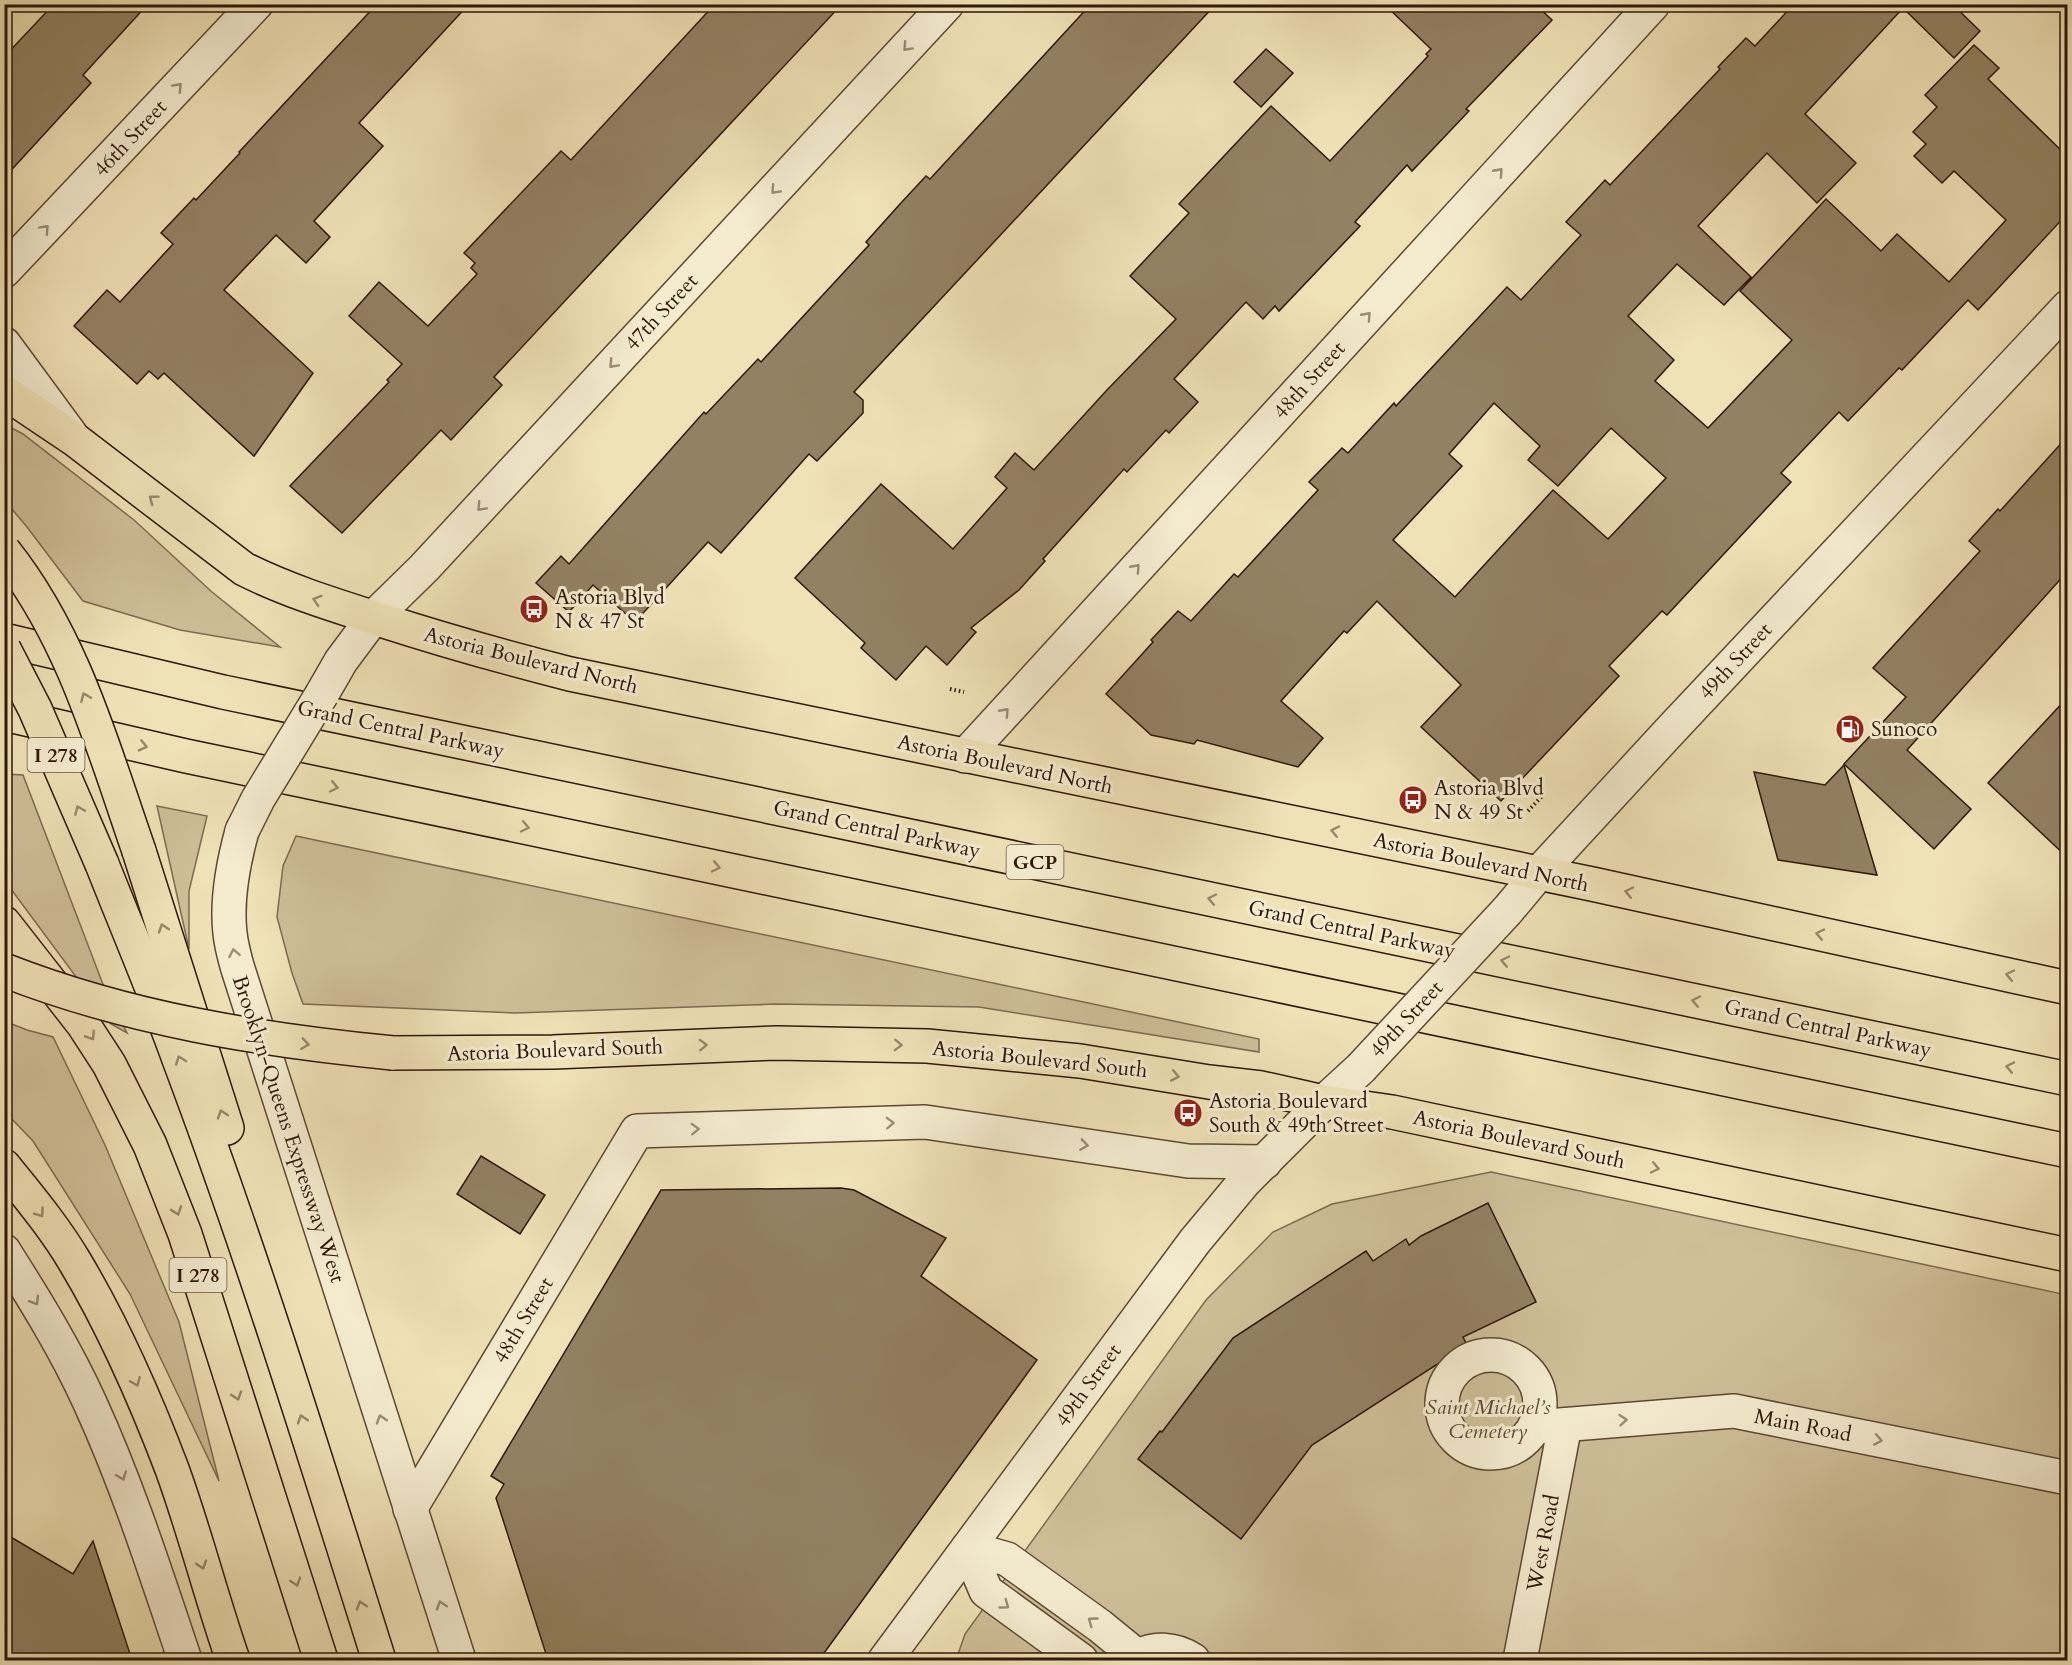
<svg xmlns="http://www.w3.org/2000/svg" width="2072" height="1665" viewBox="0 0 2072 1665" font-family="Cardo,serif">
<rect width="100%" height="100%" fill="#f0e2b7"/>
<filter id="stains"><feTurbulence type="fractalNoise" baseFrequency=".00333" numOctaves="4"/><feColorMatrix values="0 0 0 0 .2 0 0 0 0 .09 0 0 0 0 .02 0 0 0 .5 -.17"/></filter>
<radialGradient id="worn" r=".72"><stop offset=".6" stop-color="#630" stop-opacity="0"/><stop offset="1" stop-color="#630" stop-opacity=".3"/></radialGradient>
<!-- green -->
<g fill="#cfbf99" stroke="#7e6b51" stroke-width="1.5">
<path d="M4,424L23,434L134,520L212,592L280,647L180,630L83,601L27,527L5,501Z"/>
<path d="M5,774L23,775L104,987L127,1033L111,1024L5,881Z"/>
<path d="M157,806L207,816L189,891V949Z"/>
<path d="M296,836L1259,1039V1052L979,1007L776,1004L515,1013L303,1004L292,973L277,917L283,866Z"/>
<path d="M4,1021L27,1030L53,1037L105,1145L179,1322L219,1481L130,1294L33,1141L5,1112Z"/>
<path d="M1491,1172L2067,1295V1660H956L965,1634L1206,1300L1273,1232L1332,1204Z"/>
</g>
<!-- building -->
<g fill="#938163" stroke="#2e1709" stroke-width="1.5" fill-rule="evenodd">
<path d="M54,4H148L83,75L91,83L4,178V57Z"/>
<path d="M377,4H469L359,123L383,146L314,221L330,237L306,263L276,235L224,290L313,373L254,456L164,373L158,379L149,371L137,384L74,326L107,290L120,302L173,244L161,233L194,198L196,200L240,153L239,152Z"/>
<path d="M715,4H842L494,377L502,385L451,440L441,430L342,533L290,486L389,382L387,380L402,364L349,316L379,282L428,326L477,274L471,268L475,263L464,253L561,151L571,160Z"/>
<path d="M1091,4H1216L854,392L863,400V413L817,461L809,454L721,553L708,542L635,622L593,585L569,612L536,583L561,556L569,564L704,412L706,414L758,359L761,362L869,245L866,242L900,204L926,176L930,179Z"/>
<path d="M1384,4H1535L1552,20L1466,109L1469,111L1412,171L1407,165L1355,222L1360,226L1279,311L1275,306L1263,319L1246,302L1174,379L1198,402L1169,433L1166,430L1127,472L1124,469L1043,559L1045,561L1019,590L971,628L976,632L947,665L926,646L896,680L861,648L865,643L795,578L881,484L953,549L1007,488L995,477L1015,453L1034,470L1106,391L1176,319L1130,276L1189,213L1179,204L1271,106L1330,161L1428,56L1426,54L1431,49Z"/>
<path d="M1794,4H1952L1980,31L1954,58L1903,8L1805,114L1856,163L1817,203L1767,153L1698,226L1751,277L1724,305L1677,264L1628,316L1674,360L1655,381L1708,428L1792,340L1740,291L1826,199L1881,251L1897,234L1949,282L2006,220L1954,171L1942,183L1914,156L1926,144L1913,132L1937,107L1925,95L1974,45L1999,68L1988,79L2067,156V214L1978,310L1968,300L1902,370L1899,368L1848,421L1839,412L1781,473L1791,482L1667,615L1662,611L1609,666L1619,676L1501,801L1421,727L1461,685L1377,601L1347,633L1344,631L1281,701L1323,738L1298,767L1197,740L1194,744L1151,735L1106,694L1153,642L1151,640L1178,611L1191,621L1234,574L1238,577L1318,490L1309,482L1342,448L1348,453L1394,403L1396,406L1507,287L1521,300L1581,235L1566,222L1605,180L1610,185L1720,69L1718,67L1746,38L1755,46ZM1494,403L1540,446L1528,460L1558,486L1611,428L1666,478L1608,539L1553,490L1455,597L1393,540L1462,466L1449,454Z"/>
<path d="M1266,49L1293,73L1261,107L1234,82Z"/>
<path d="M2067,437V572L1907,750L1971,809L1934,849L1844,764L1906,697L1873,668L1980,551L1969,541L1998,509L2000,511Z"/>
<path d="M2067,698V857L1988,783Z"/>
<path d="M1844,765L1877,875L1778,860L1754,772L1825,785Z"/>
<path d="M481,1156L545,1195L520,1234L457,1194Z"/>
<path d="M841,1188L854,1190L946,1238L921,1276L1037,1360L819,1660H548L496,1498L504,1484L491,1476L661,1190Z"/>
<path d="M1488,1203L1536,1302L1463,1337L1467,1345L1312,1445L1241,1539L1138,1459L1160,1431L1162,1432L1233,1338L1366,1251L1373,1261L1406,1239L1409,1245L1421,1236Z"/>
<path d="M4,1533L73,1574L93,1541L132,1660H4Z"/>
</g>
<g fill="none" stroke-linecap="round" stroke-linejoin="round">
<!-- minor casing -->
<g stroke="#5e4a34" stroke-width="36">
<g id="minor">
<path d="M4,271L256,4"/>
<path d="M4,344L71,435"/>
<path d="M322,694L341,661L373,618L424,568L947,4"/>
<path d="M965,756L1653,4"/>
<path d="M242,831C233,864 226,899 230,933C231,944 234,955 237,966L459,1660"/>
<path d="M1507,911L1538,874L1669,732L2068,307"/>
<path d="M4,1251C35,1300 66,1350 90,1403C128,1486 156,1574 185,1660"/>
<circle cx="1491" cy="1404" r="49"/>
<path d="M1535,1427L1734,1411L2068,1478"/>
<path d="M410,1509L637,1131L925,1122L1188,1161L1265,1162"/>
<path d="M885,1660L1195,1241L1245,1181L1324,1102L1361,1068"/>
<path d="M1081,1660L986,1591L968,1548L1007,1559L1100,1626L1138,1657"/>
<path d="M1135,1660C1151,1645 1176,1649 1193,1660"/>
<path d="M1520,1660L1565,1425"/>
</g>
</g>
<!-- major casing -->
<g stroke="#2e1709" stroke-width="36">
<g id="major">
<path d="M4,392L74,439L244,569C288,591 334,605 381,620C443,640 507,658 570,674L1592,884L2068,988"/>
<path d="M393,1053L553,1052L777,1043L927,1046L1080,1061L1209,1082L1261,1088L1324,1102L1392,1112L2068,1255"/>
</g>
</g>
<!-- highway casing -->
<g stroke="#2e1709" stroke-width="36">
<g id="highway">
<path d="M4,640L223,692L2068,1079"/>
<path d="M4,714L186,756L2068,1151"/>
<path d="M139,851L227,1128"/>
<path d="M102,864C128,930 156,995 180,1062C254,1259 316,1460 379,1660"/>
<path d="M4,923L83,1024L109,1064L150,1145L185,1234L321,1660"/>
<path d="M4,1166C29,1197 55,1228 75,1262C114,1327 145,1398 172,1469C195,1532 211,1597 233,1660"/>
</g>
</g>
<!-- path -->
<g stroke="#2e1709" stroke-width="4" stroke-dasharray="1.5 3" stroke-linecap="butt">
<path d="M950,689L964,692"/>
<path d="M1528,811L1546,792"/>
</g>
<!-- minor -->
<use href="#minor" stroke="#f5ecd0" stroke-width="33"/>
<!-- major -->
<use href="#major" stroke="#f0e2b7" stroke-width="33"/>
<!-- highway -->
<use href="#highway" stroke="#f0e2b7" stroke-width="33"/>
<!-- minor-bridge casing -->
<g stroke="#5e4a34" stroke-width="36" stroke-linecap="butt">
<g id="minor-bridge">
<path d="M242,831L258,799L322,694"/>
<path d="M1361,1068L1507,911"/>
</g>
</g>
<!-- major-bridge casing -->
<g stroke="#2e1709" stroke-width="36" stroke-linecap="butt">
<path id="major-bridge" d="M4,970C129,1019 260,1040 393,1053"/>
</g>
<!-- highway-bridge casing -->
<g stroke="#2e1709" stroke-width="36" stroke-linecap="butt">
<g id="highway-bridge">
<path d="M4,551C74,639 103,748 139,851"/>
<path d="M4,649L35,709L102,864"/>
</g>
</g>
<!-- minor-bridge -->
<use href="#minor-bridge" stroke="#f5ecd0" stroke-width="33"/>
<!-- major-bridge -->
<use href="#major-bridge" stroke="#f0e2b7" stroke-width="33"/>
<!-- highway-bridge -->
<use href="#highway-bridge" stroke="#f0e2b7" stroke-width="33"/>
</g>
<!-- one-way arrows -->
<defs><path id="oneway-chevron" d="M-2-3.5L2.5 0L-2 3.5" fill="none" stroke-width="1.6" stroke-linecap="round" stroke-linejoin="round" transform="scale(1.5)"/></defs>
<g stroke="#9b8c76">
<use href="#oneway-chevron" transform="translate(907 47) rotate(133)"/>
<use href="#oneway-chevron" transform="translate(178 87) rotate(-47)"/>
<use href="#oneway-chevron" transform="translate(1499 172) rotate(-48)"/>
<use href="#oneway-chevron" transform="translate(775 190) rotate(133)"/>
<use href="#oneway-chevron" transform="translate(45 229) rotate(-47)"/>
<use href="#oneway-chevron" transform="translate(1367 316) rotate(-48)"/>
<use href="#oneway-chevron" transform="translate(613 364) rotate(133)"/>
<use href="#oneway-chevron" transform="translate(481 507) rotate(133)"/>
<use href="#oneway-chevron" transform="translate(1136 568) rotate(-48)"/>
<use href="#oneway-chevron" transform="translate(1005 712) rotate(-48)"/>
<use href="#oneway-chevron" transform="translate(234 953) rotate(-101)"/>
<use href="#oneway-chevron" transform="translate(890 1123) rotate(-2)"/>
<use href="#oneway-chevron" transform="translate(695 1129) rotate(-2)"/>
<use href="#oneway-chevron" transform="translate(1084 1145) rotate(8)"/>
<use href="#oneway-chevron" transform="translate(35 1301) rotate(59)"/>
<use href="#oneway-chevron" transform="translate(381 1419) rotate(-108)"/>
<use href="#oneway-chevron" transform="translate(1623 1420) rotate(-5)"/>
<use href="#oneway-chevron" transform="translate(1878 1440) rotate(11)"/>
<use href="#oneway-chevron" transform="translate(122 1476) rotate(70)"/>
<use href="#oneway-chevron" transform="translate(441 1605) rotate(-108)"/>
<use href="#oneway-chevron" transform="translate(1005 1605) rotate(36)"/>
<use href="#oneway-chevron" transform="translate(1092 1621) rotate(-144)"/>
</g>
<g stroke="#998769">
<use href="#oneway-chevron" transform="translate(153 499) rotate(-143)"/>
<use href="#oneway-chevron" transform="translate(317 600) rotate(-162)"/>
<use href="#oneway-chevron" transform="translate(85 697) rotate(-113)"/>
<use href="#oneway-chevron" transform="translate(143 746) rotate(13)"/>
<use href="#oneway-chevron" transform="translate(334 787) rotate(12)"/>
<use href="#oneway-chevron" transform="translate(79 810) rotate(-113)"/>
<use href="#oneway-chevron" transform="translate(525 827) rotate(12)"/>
<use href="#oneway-chevron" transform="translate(1335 831) rotate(-168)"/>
<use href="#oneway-chevron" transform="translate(716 867) rotate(12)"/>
<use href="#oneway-chevron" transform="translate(1629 892) rotate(-168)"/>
<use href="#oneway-chevron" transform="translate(1212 899) rotate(-168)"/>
<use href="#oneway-chevron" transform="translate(163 928) rotate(-108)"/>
<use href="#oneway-chevron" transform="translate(1820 934) rotate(-168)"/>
<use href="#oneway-chevron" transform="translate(1505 961) rotate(-168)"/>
<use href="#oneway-chevron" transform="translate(2010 975) rotate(-168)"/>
<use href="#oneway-chevron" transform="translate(1696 1001) rotate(-168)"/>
<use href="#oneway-chevron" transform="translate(91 1036) rotate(57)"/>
<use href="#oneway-chevron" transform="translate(305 1044) rotate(8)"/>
<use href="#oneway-chevron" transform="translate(703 1045) rotate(-2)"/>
<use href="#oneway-chevron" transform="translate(898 1045) rotate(2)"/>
<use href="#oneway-chevron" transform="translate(180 1060) rotate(-110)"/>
<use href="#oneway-chevron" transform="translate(2010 1067) rotate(-168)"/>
<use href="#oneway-chevron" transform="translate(1175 1076) rotate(11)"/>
<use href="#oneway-chevron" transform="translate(222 1114) rotate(-108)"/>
<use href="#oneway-chevron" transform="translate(1655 1168) rotate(12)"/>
<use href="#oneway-chevron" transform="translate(177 1211) rotate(71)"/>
<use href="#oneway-chevron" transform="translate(40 1213) rotate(55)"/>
<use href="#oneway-chevron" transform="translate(136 1382) rotate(67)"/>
<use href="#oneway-chevron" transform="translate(237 1396) rotate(72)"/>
<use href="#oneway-chevron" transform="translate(302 1419) rotate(-108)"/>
<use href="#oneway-chevron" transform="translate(202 1565) rotate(72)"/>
<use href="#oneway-chevron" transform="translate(296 1582) rotate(72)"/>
<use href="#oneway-chevron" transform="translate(361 1605) rotate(-108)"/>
</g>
<!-- icons -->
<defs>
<g id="bus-disc" transform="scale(1.5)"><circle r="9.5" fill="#8f2418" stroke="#f5ecd0"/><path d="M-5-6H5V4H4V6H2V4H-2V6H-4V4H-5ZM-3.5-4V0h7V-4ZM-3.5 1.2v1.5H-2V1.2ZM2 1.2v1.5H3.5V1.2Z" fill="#fff"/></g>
<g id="fuel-disc" transform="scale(1.5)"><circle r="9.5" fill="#8f2418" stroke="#f5ecd0"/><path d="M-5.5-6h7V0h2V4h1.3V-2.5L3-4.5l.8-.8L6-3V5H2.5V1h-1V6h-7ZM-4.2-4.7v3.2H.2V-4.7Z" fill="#fff"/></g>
</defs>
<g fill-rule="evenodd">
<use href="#bus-disc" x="534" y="609"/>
<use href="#fuel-disc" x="1850" y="729"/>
<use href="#bus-disc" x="1413" y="800"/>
<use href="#bus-disc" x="1188" y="1113"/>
</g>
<g text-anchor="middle" stroke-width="6" stroke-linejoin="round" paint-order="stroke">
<!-- shield labels -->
<g fill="#f5ecd0" stroke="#6a5745" stroke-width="1.5">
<rect x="27.5" y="738" width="57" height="34" rx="4.5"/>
<rect x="1006.5" y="845" width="57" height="34" rx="4.5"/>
<rect x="169.5" y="1258" width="57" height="34" rx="4.5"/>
</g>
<g font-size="20" font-weight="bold" fill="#2e1709">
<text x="56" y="762">I 278</text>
<text x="1035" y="869">GCP</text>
<text x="198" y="1282">I 278</text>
</g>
<!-- street labels -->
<g font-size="21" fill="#2e1709" stroke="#f5ecd0">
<text transform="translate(130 138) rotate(-47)" y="7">46th Street</text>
<text transform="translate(661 312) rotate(-47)" y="7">47th Street</text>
<text transform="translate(1309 380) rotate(-48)" y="7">48th Street</text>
<text transform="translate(531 660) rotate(14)" y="7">Astoria Boulevard North</text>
<text transform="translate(1735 661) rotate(-47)" y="7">49th Street</text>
<text transform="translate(401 729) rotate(12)" y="7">Grand Central Parkway</text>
<text transform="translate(1005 764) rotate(12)" y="7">Astoria Boulevard North</text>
<text transform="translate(877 829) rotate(12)" y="7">Grand Central Parkway</text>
<text transform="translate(1481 862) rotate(12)" y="7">Astoria Boulevard North</text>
<text transform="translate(1352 929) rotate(12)" y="7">Grand Central Parkway</text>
<text transform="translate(1406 1019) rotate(-47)" y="7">49th Street</text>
<text transform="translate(1828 1028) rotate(12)" y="7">Grand Central Parkway</text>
<text transform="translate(555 1050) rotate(-2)" y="7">Astoria Boulevard South</text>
<text transform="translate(1040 1059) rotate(6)" y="7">Astoria Boulevard South</text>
<text transform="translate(289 1129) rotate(72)" y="7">Brooklyn-Queens Expressway West</text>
<text transform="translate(1519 1139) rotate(12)" y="7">Astoria Boulevard South</text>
<text transform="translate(523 1320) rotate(-59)" y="7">48th Street</text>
<text transform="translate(1088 1385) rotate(-54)" y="7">49th Street</text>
<text transform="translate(1803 1425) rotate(11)" y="7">Main Road</text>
<text transform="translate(1543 1543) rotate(-79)" y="7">West Road</text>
</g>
<!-- poi labels -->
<g font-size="21" fill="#2e1709" stroke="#f5ecd0" text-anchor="start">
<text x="555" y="604">Astoria Blvd<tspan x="555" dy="24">N &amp; 47 St</tspan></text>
<text x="1871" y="736">Sunoco</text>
<text x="1434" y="795">Astoria Blvd<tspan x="1434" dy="24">N &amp; 49 St</tspan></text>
<text x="1209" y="1108">Astoria Boulevard<tspan x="1209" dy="24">South &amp; 49th Street</tspan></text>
</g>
<!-- park labels -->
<g font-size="21" font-style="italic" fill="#5e4934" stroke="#f5ecd0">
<text x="1488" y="1414">Saint Michael’s<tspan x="1488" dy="24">Cemetery</tspan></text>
</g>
</g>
<!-- margin -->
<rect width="2072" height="1665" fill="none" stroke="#f0e2b7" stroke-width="24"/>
<rect x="6" y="6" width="2060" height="1653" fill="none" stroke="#2e1709" stroke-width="3"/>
<rect x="12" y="12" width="2048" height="1641" fill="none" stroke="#2e1709" stroke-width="1.5"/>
<rect width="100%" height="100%" filter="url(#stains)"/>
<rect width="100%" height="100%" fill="url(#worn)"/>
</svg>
